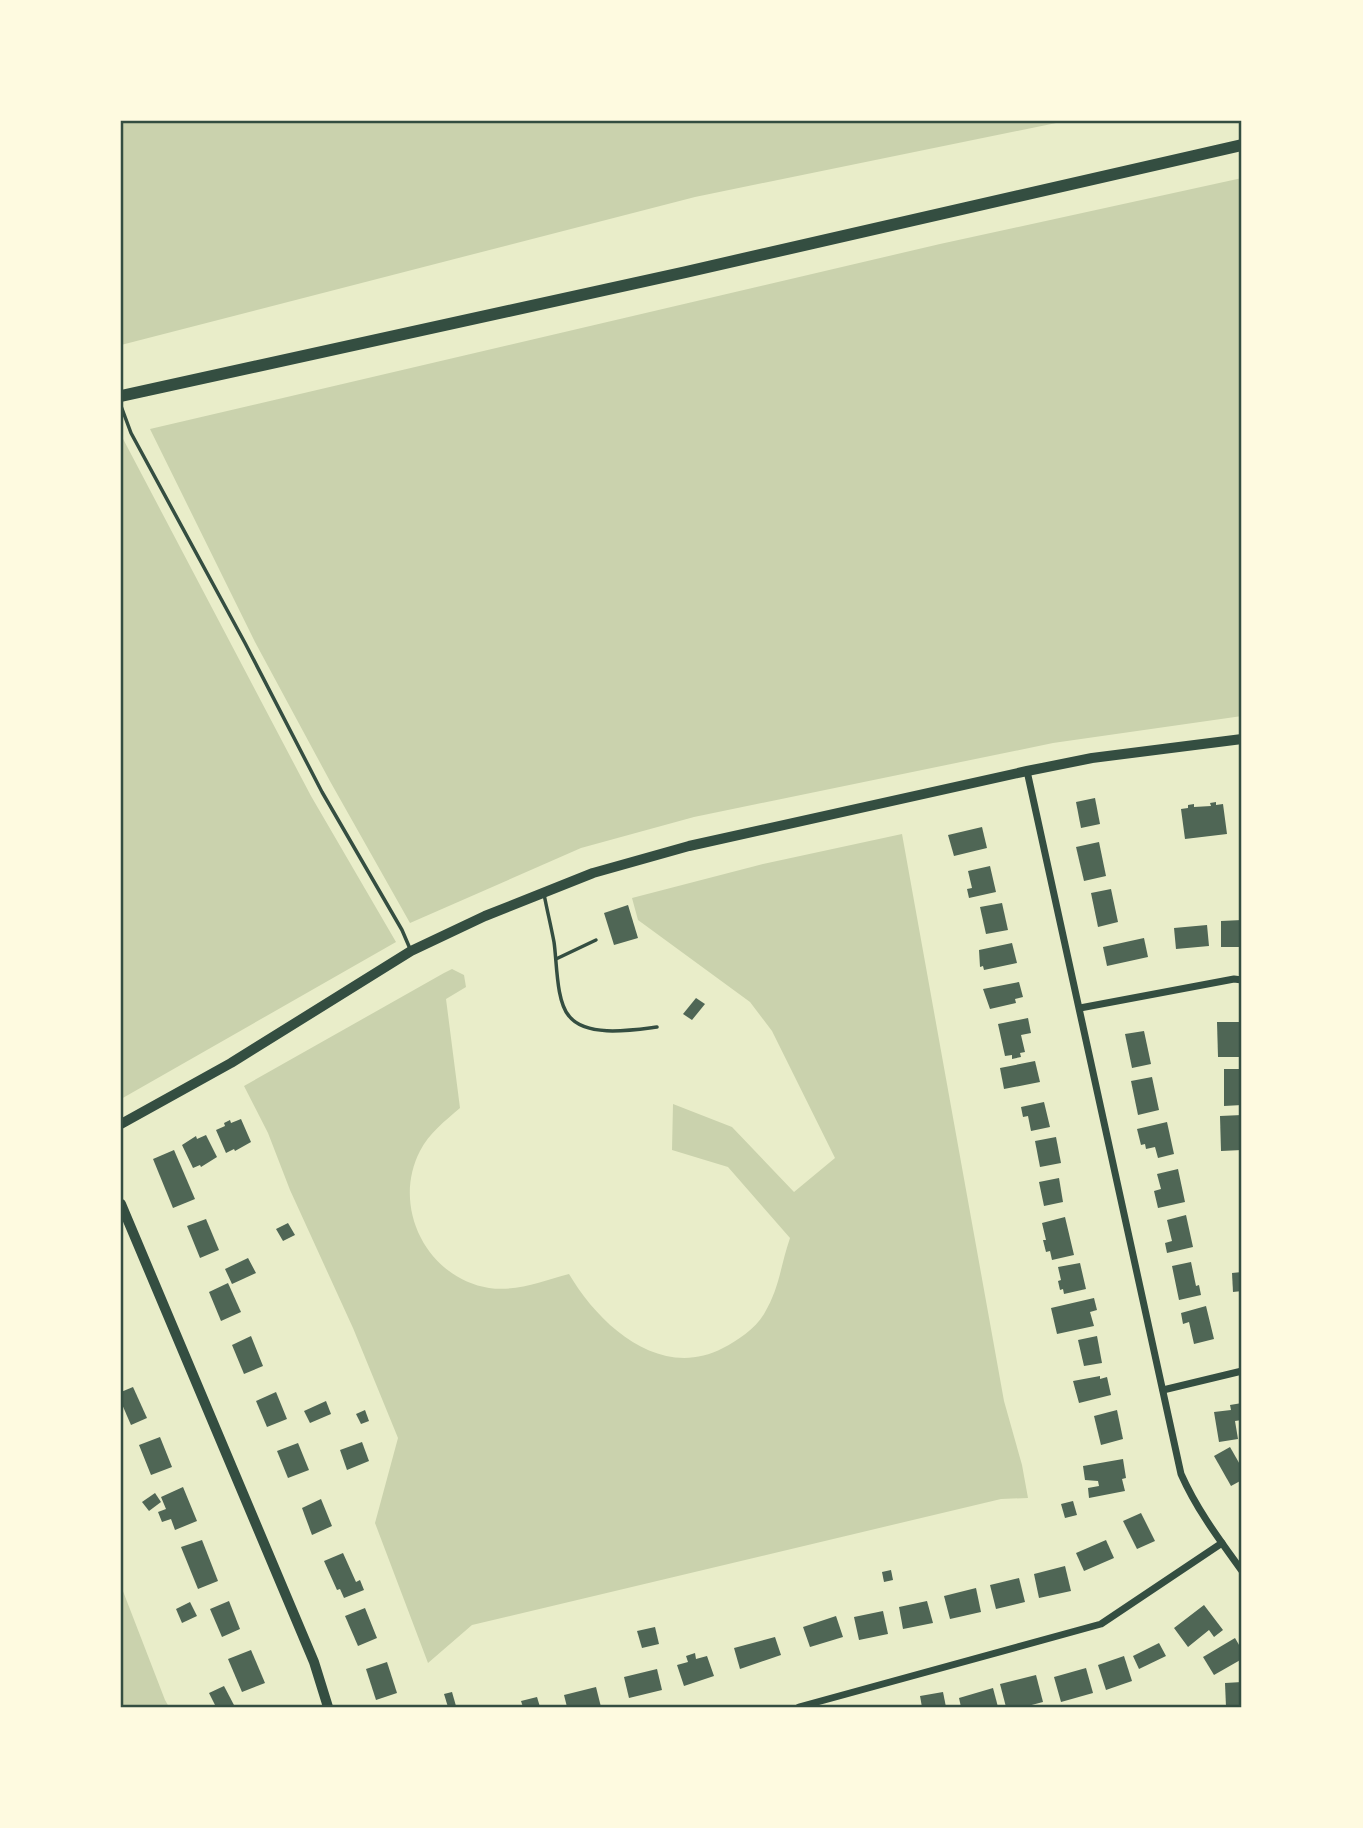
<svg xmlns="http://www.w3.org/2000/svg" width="1363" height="1828" viewBox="0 0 1363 1828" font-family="Roboto,sans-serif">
<rect width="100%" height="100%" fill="#e9edc9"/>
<!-- green -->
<g fill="#cad2ad">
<path d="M121,121H1066L695,197L121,345Z"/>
<path d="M1242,178V716L1053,743L694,817L581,848L410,923L331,783L255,642L150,429L940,244Z"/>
<path d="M121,435L311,796L396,942L121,1099Z"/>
<path d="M902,834L1004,1401L1022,1465L1028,1498L1001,1499L472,1625L428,1663L375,1523L398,1438L353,1328L290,1190L268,1133L244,1086L444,973L452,969L464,975L466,987L446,999L460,1108C445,1121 429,1133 420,1151C391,1207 427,1278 489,1288C516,1292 543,1281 569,1274C599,1325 660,1381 723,1348C737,1341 755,1329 764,1314C780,1287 780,1267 790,1238L728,1167L672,1150L673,1104L732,1127L794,1192L835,1158L772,1031L750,1002L638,920L632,898L763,864Z"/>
<path d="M121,1586L165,1700L169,1707H121Z"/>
</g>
<!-- building -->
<g fill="#4f6655">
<path d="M1095,798L1100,824L1081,828L1076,802Z"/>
<path d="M1216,802V805L1223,804L1227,834L1185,839L1181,809L1188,808V805L1194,804V807L1211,806L1210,803Z"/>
<path d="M982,827L987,848L954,856L948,835Z"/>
<path d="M1099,842L1106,876L1084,881L1076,847Z"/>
<path d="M990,866L996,892L969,898L967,889L972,888L968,871Z"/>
<path d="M1111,889L1118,922L1098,927L1091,893Z"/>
<path d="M1002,903L1008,930L986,934L980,907Z"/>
<path d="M628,905L638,938L614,945L604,913Z"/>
<path d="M1242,920V947H1221V921Z"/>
<path d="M1207,925L1209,946L1176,949L1174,928Z"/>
<path d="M1144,938L1148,957L1107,966L1103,947Z"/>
<path d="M1012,943L1017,963L984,970L983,966L980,967L979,950Z"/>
<path d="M1019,982L1023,997L1015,999L1016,1003L990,1009L983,989Z"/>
<path d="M696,998L705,1004L692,1020L683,1014Z"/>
<path d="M1028,1018L1031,1033L1021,1035L1025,1052L1020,1053L1021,1057L1012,1059V1055L1005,1056L998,1024Z"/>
<path d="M1217,1022H1239L1242,1057H1218Z"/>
<path d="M1144,1031L1151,1064L1132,1068L1125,1034Z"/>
<path d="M1035,1061L1040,1082L1004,1089L1000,1068Z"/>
<path d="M1224,1069H1242V1105L1224,1106Z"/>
<path d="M1152,1077L1159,1110L1138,1115L1131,1081Z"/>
<path d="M1044,1102L1050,1127L1031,1131L1028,1116L1023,1117L1021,1107Z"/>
<path d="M1242,1115V1150L1221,1151L1220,1116Z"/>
<path d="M241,1119L251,1142L235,1151L234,1149L226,1153L216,1130L225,1126L224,1123L230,1120L231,1123Z"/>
<path d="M1167,1122L1174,1154L1158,1158L1155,1147L1146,1149L1145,1144L1141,1145L1137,1129Z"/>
<path d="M206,1135L217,1157L201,1167L200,1165L193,1168L182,1145L196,1136L197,1139Z"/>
<path d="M1056,1137L1061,1163L1040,1167L1035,1141Z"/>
<path d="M174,1150L195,1199L173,1208L153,1159Z"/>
<path d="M1178,1169L1185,1202L1158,1208L1154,1191L1161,1189L1157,1174Z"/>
<path d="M1059,1178L1063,1202L1044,1206L1039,1182Z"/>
<path d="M1186,1215L1193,1247L1167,1253L1165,1243L1172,1241L1167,1220Z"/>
<path d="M1065,1217L1074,1255L1052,1260L1050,1251L1046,1252L1043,1240H1046L1042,1223Z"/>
<path d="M206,1219L219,1250L200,1258L187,1226Z"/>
<path d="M288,1223L295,1235L283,1241L276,1229Z"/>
<path d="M248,1258L256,1273L232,1284L225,1269Z"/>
<path d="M1191,1262L1196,1286L1199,1285L1201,1295L1179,1300L1172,1266Z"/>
<path d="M1080,1263L1086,1289L1064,1294L1063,1289L1060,1290L1058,1281L1061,1280L1058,1267Z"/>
<path d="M1242,1272V1291L1233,1292L1232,1273Z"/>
<path d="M228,1283L241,1312L221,1321L209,1292Z"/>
<path d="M1094,1298L1097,1310L1090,1312L1094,1326L1057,1334L1051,1308Z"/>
<path d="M1206,1306L1214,1339L1194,1344L1189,1322L1183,1324L1181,1313Z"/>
<path d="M251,1336L263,1366L244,1374L232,1345Z"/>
<path d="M1097,1336L1102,1363L1084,1366L1078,1340Z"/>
<path d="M1100,1376V1379L1107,1377L1111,1395L1079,1403L1073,1381Z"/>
<path d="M133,1387L147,1418L131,1425L121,1402V1392Z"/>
<path d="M276,1392L287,1419L267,1427L256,1401Z"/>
<path d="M326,1401L331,1414L310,1423L304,1411Z"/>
<path d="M1242,1403V1420L1235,1421L1238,1439L1219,1442L1214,1412L1231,1410L1230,1405Z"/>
<path d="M365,1410L369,1421L361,1424L356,1414Z"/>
<path d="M1117,1410L1123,1439L1101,1445L1094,1416Z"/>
<path d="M160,1437L172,1467L151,1475L139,1445Z"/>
<path d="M362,1442L369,1461L347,1470L340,1450Z"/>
<path d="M298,1443L309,1470L288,1478L277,1451Z"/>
<path d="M1230,1447L1242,1468V1480L1231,1486L1214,1456Z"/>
<path d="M1123,1459L1126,1478L1122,1479L1125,1491L1089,1498L1088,1488L1099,1486L1098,1481L1085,1480L1083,1466Z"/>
<path d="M183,1487L197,1521L175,1530L171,1519L162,1522L158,1512L166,1509L161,1497Z"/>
<path d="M155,1493L161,1502L149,1511L142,1502Z"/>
<path d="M321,1499L332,1526L312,1535L302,1508Z"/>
<path d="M1073,1501L1077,1515L1065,1518L1061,1504Z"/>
<path d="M1141,1513L1155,1541L1137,1549L1123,1521Z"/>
<path d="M202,1540L218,1581L198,1589L181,1547Z"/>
<path d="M1106,1540L1114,1558L1084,1571L1076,1553Z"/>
<path d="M343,1553L356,1582L360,1580L364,1590L344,1598L340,1589L337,1590L324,1561Z"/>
<path d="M1065,1566L1071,1591L1039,1598L1034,1574Z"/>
<path d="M891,1570L893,1580L884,1582L882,1572Z"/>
<path d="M1019,1578L1025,1602L996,1609L990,1585Z"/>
<path d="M976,1588L981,1612L950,1619L944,1596Z"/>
<path d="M229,1601L240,1629L222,1637L210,1609Z"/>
<path d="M927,1601L933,1623L903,1629L899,1607Z"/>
<path d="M190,1602L197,1616L182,1623L176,1609Z"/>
<path d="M1204,1605L1223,1630L1214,1637L1209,1630L1188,1647L1174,1628Z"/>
<path d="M365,1608L377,1638L358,1646L345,1616Z"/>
<path d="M883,1611L888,1634L859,1640L854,1617Z"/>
<path d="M836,1616L843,1637L810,1647L803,1627Z"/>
<path d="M655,1627L659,1644L642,1648L637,1631Z"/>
<path d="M775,1637L781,1655L740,1669L734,1648Z"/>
<path d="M1235,1638L1242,1650V1659L1214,1675L1203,1657Z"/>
<path d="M1159,1643L1166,1656L1139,1669L1133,1656Z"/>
<path d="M251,1650L265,1683L242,1692L228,1659Z"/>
<path d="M695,1653L696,1659L707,1656L714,1676L684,1686L677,1665L688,1662L686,1656Z"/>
<path d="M1124,1656L1132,1681L1106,1690L1098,1665Z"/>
<path d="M387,1662L397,1693L376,1700L366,1669Z"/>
<path d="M1086,1668L1093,1693L1061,1702L1054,1677Z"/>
<path d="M657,1669L662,1690L629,1698L624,1677Z"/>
<path d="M1036,1675L1043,1702L1024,1707H1006L1000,1684Z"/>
<path d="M1242,1682V1707H1226L1225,1683Z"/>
<path d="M224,1686L235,1707H216L209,1693Z"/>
<path d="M596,1687L601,1707H567L564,1695Z"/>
<path d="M993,1688L998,1707H961L959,1698Z"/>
<path d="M452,1692L456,1706L448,1707L444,1694Z"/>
<path d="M943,1692L946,1707H922L920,1696Z"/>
<path d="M537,1697L540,1707H523L521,1701Z"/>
</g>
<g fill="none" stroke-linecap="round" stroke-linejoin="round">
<!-- service -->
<g stroke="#344e41" stroke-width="3.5">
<path d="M121,406L131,433L245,643L322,792L402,930L411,951"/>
<path d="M544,894C547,910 551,926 554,942C557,962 556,1001 569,1016C586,1038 633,1030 657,1027"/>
<path d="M556,959L596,940"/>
</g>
<!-- minor -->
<g stroke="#344e41" stroke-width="7">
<path d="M1027,771L1181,1474C1197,1510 1219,1539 1242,1571"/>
<path d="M1080,1008L1234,979L1242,980"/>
<path d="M1163,1390L1242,1371"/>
<path d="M799,1707L1101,1624L1222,1543"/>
</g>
<!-- tertiary -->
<g stroke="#344e41" stroke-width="10">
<path d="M121,1124L231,1063L411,951L485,916L593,873L689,846L1027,771L1092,758L1242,739"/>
<path d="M121,1204L314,1662L328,1707"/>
</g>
<!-- primary -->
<path stroke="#344e41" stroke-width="12" d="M121,396L686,272L1242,145"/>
</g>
<!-- border -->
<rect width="1363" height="1828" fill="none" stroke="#fefae0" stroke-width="245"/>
<rect x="122" y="122" width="1118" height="1584" fill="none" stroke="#344e41" stroke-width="2.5"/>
</svg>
